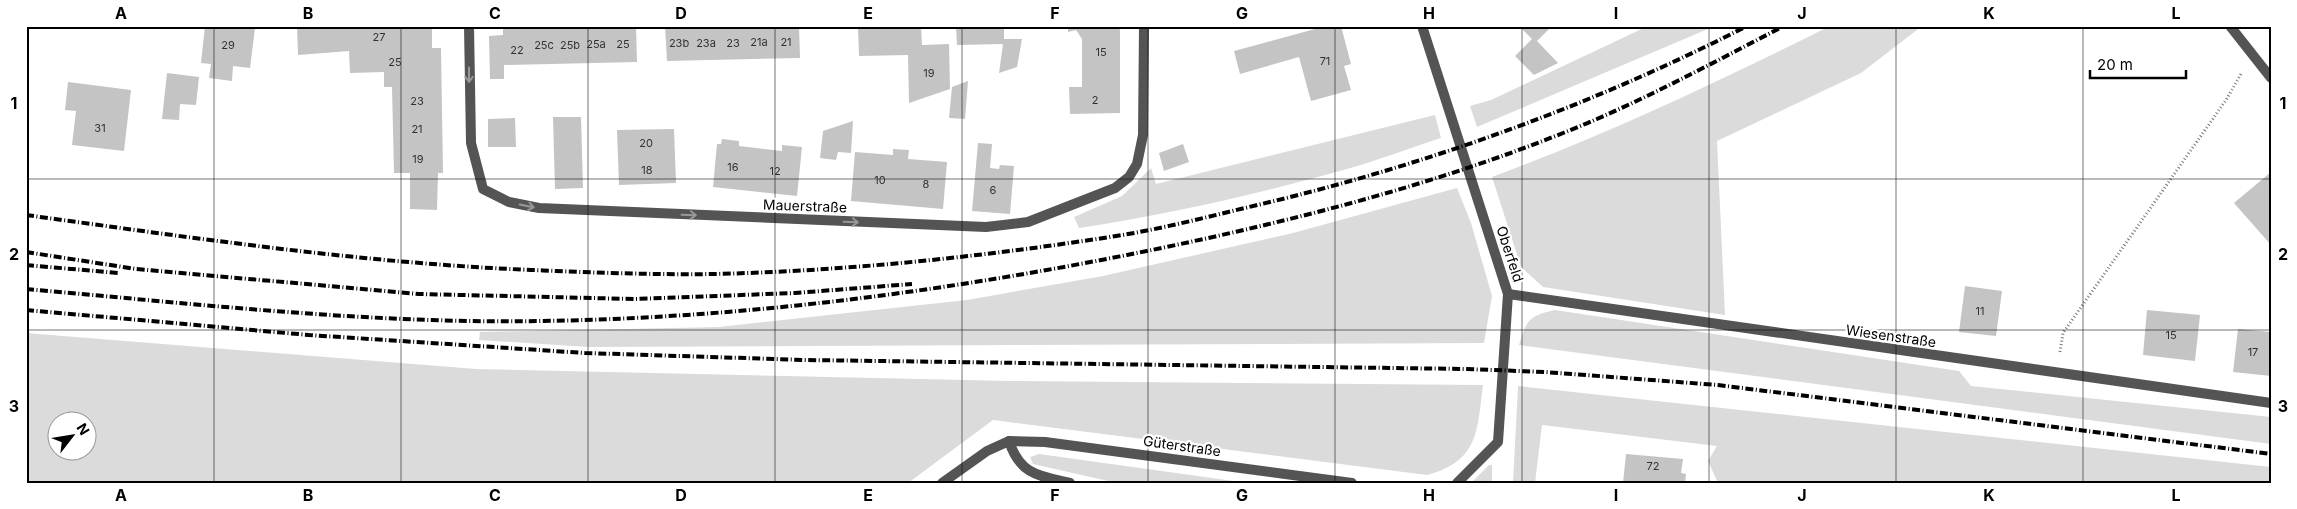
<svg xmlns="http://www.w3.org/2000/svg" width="2297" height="509" viewBox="0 0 2297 509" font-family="Inter,sans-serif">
<rect width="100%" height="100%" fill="#fff"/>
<!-- green -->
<g fill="#dbdbdb" fill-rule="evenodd">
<path d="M1648,26H1715L1477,127L1470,106L1491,100Z"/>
<path d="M1830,26H1922L1861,73L1717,141L1725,315L1543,287L1521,267L1492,177C1608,134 1720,81 1830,26Z"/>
<path d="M1435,115L1441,138C1410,148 1379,160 1347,169C1259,194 1169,214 1079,228L1074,217L1122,196L1151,168L1156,184Z"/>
<path d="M1457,188L1471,223L1492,296L1484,343L588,347L479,340L480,332L719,327L967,300L1103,276L1293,233Z"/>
<path d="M1555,310L1959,371L1971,386L2271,417V444L1519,345C1527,320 1528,316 1555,310Z"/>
<path d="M26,333L476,369L1010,381L1483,385C1477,431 1479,461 1427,475L993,420L908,483H26ZM58,422H88V452H58Z"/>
<path d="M1518,386L2271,467V483H1718L1708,461L1717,446L1542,425L1535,483H1513Z"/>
<path d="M1039,454L1248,483H1117L1033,464L1030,457Z"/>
<path d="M1489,465H1492V483H1471Z"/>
</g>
<!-- building -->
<g fill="#c4c4c4">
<path d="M205,26L255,28L250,68L233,66L232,81L209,78L211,64L201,63Z"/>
<path d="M297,26H432V48H441L443,173H438L437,210L410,209V173H394L392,87H384V72L350,73L349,51L298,55Z"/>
<path d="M503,26H636L637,62L504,65V79H490L489,36L503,35Z"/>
<path d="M665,26H799L800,58L667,61Z"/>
<path d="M858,26H921L922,45L949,44L950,89L909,103L908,55L859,56Z"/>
<path d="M956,26H1004V39H1022L1017,67L999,73L1003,44L957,45Z"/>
<path d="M1068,26H1117L1120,30V113L1070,114L1069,87H1082V39L1076,30L1068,32Z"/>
<path d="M1326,26H1341L1351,64L1344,66L1351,90L1311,101L1299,57L1240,74L1234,51Z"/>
<path d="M1519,26H1552L1537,41L1558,63L1534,75L1515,56L1532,39Z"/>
<path d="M167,73L199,77L196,105L180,104L179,120L162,119Z"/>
<path d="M968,81L965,119L949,118L952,87Z"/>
<path d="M68,82L131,90L124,151L72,145L76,111L65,110Z"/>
<path d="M553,117H581L583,188L555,189Z"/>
<path d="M515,118L516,147H488V119Z"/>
<path d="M853,121L851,153L838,152L836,160L820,158L823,131Z"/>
<path d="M674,129L676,183L619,185L617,130Z"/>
<path d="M722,139L739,141V146L782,151V145L802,147L797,196L713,187L717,144H721Z"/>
<path d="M978,143L992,144L990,168L999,169L1000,165L1014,166L1010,214L972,211Z"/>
<path d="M1183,144L1189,162L1164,171L1159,153Z"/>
<path d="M893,149L909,150L908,159L947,162L943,209L851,201L855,152L893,155Z"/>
<path d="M2271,172V245L2234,203Z"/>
<path d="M1965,286L2002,291L1996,336L1959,332Z"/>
<path d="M2147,310L2200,315L2195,361L2143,355Z"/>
<path d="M2238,329L2271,332V376L2233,372Z"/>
<path d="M1626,454L1683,459L1681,473L1686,474L1685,483H1623Z"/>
</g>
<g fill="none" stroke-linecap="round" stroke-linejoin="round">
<!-- path -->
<path stroke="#767676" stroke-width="3" stroke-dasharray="1 2.5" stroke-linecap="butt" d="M2060,352L2063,333L2226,100L2241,74"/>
<!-- minor -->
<g stroke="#545454" stroke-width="10">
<path d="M469,26L471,143L483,189L509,202L539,208L986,227L1028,222L1115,188L1129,177L1137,164L1143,135L1144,26"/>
<path d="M1422,26L1508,294L1498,442L1457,483"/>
<path d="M2230,26L2271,78"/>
<path d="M1508,294L2271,403"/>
<path d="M1009,441C1020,475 1039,476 1070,483"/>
<path d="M942,483L987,451L1009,441L1045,442L1352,483"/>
</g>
<!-- rail -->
<g stroke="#000" stroke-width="4" stroke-dasharray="8 2.5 1 2.5" stroke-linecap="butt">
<path d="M26,215C187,237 348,261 510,269C578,272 646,275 714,274C846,271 979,257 1110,237C1157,230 1203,218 1249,207C1421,167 1589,107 1747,26"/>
<path d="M26,252L136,269L419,294L635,299L795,293L912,284"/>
<path d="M26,265L118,273"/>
<path d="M26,289C198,304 370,324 542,321C739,318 934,293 1127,255C1287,223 1447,183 1597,119C1661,91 1722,58 1784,26"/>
<path d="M26,310L309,335L585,353L806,360L1466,369L1545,372L1718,385L2271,454"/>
</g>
</g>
<!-- one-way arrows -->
<defs><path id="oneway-shaft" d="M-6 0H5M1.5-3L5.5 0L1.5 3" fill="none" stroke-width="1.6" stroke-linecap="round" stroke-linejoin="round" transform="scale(1.25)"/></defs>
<g stroke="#989898">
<use href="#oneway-shaft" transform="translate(469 75) rotate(90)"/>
<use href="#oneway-shaft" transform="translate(527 206) rotate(12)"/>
<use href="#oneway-shaft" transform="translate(689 215) rotate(2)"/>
<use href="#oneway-shaft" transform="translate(851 222) rotate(2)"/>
</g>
<!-- grid -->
<path fill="none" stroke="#000" stroke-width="1" stroke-opacity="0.55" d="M214,26V483M401,26V483M588,26V483M775,26V483M962,26V483M1148,26V483M1335,26V483M1522,26V483M1709,26V483M1896,26V483M2083,26V483M26,179H2271M26,330H2271"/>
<g text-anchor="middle" stroke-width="4.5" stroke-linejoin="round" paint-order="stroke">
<!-- number labels -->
<g font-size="11" fill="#313131">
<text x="379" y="41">27</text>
<text x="759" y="46">21a</text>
<text x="786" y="46">21</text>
<text x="679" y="47">23b</text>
<text x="706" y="47">23a</text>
<text x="733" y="47">23</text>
<text x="596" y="48">25a</text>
<text x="623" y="48">25</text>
<text x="228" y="49">29</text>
<text x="544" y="49">25c</text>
<text x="570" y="49">25b</text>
<text x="517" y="54">22</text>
<text x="1101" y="56">15</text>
<text x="1325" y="65">71</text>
<text x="395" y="66">25</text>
<text x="929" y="77">19</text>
<text x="1095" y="104">2</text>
<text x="417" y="105">23</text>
<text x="100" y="132">31</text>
<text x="417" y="133">21</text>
<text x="646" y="147">20</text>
<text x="418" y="163">19</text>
<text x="733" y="171">16</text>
<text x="647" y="174">18</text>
<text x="775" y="175">12</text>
<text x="880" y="184">10</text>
<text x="926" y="188">8</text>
<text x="993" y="194">6</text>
<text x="1980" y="315">11</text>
<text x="2171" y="339">15</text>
<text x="2253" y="356">17</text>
<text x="1653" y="470">72</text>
</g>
<!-- street labels -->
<g font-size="14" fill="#000" stroke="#fff">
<text transform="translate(805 206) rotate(2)" y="5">Mauerstraße</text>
<text transform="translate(1510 254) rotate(72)" y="5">Oberfeld</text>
<text transform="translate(1891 336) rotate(8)" y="5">Wiesenstraße</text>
<text transform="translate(1182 446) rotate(8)" y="5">Güterstraße</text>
</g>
</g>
<!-- border -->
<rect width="2297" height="509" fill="none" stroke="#ffffff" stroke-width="55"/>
<!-- north arrow -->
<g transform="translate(72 436) rotate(59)"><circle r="24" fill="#ffffff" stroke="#999999"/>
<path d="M0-4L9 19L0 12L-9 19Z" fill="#000000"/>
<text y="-8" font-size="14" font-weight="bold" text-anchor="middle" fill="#000000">N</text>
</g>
<!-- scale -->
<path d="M2090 70v8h96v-8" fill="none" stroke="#000000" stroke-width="2.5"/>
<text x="2097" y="70" font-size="15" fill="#000000" stroke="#ffffff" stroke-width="4" paint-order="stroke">20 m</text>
<rect x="28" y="28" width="2242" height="454" fill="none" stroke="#000" stroke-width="2"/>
<g font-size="16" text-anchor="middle" font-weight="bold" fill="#000">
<text x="121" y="19">A</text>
<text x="308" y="19">B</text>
<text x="495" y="19">C</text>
<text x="681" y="19">D</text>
<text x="868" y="19">E</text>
<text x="1055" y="19">F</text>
<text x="1242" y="19">G</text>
<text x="1429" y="19">H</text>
<text x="1616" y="19">I</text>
<text x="1802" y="19">J</text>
<text x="1989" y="19">K</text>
<text x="2176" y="19">L</text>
<text x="14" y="109">1</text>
<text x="2283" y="109">1</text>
<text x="14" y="260">2</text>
<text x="2283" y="260">2</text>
<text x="14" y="412">3</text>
<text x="2283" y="412">3</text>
<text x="121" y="501">A</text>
<text x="308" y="501">B</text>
<text x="495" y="501">C</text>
<text x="681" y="501">D</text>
<text x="868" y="501">E</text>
<text x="1055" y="501">F</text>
<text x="1242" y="501">G</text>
<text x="1429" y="501">H</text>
<text x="1616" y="501">I</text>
<text x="1802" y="501">J</text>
<text x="1989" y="501">K</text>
<text x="2176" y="501">L</text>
</g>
</svg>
